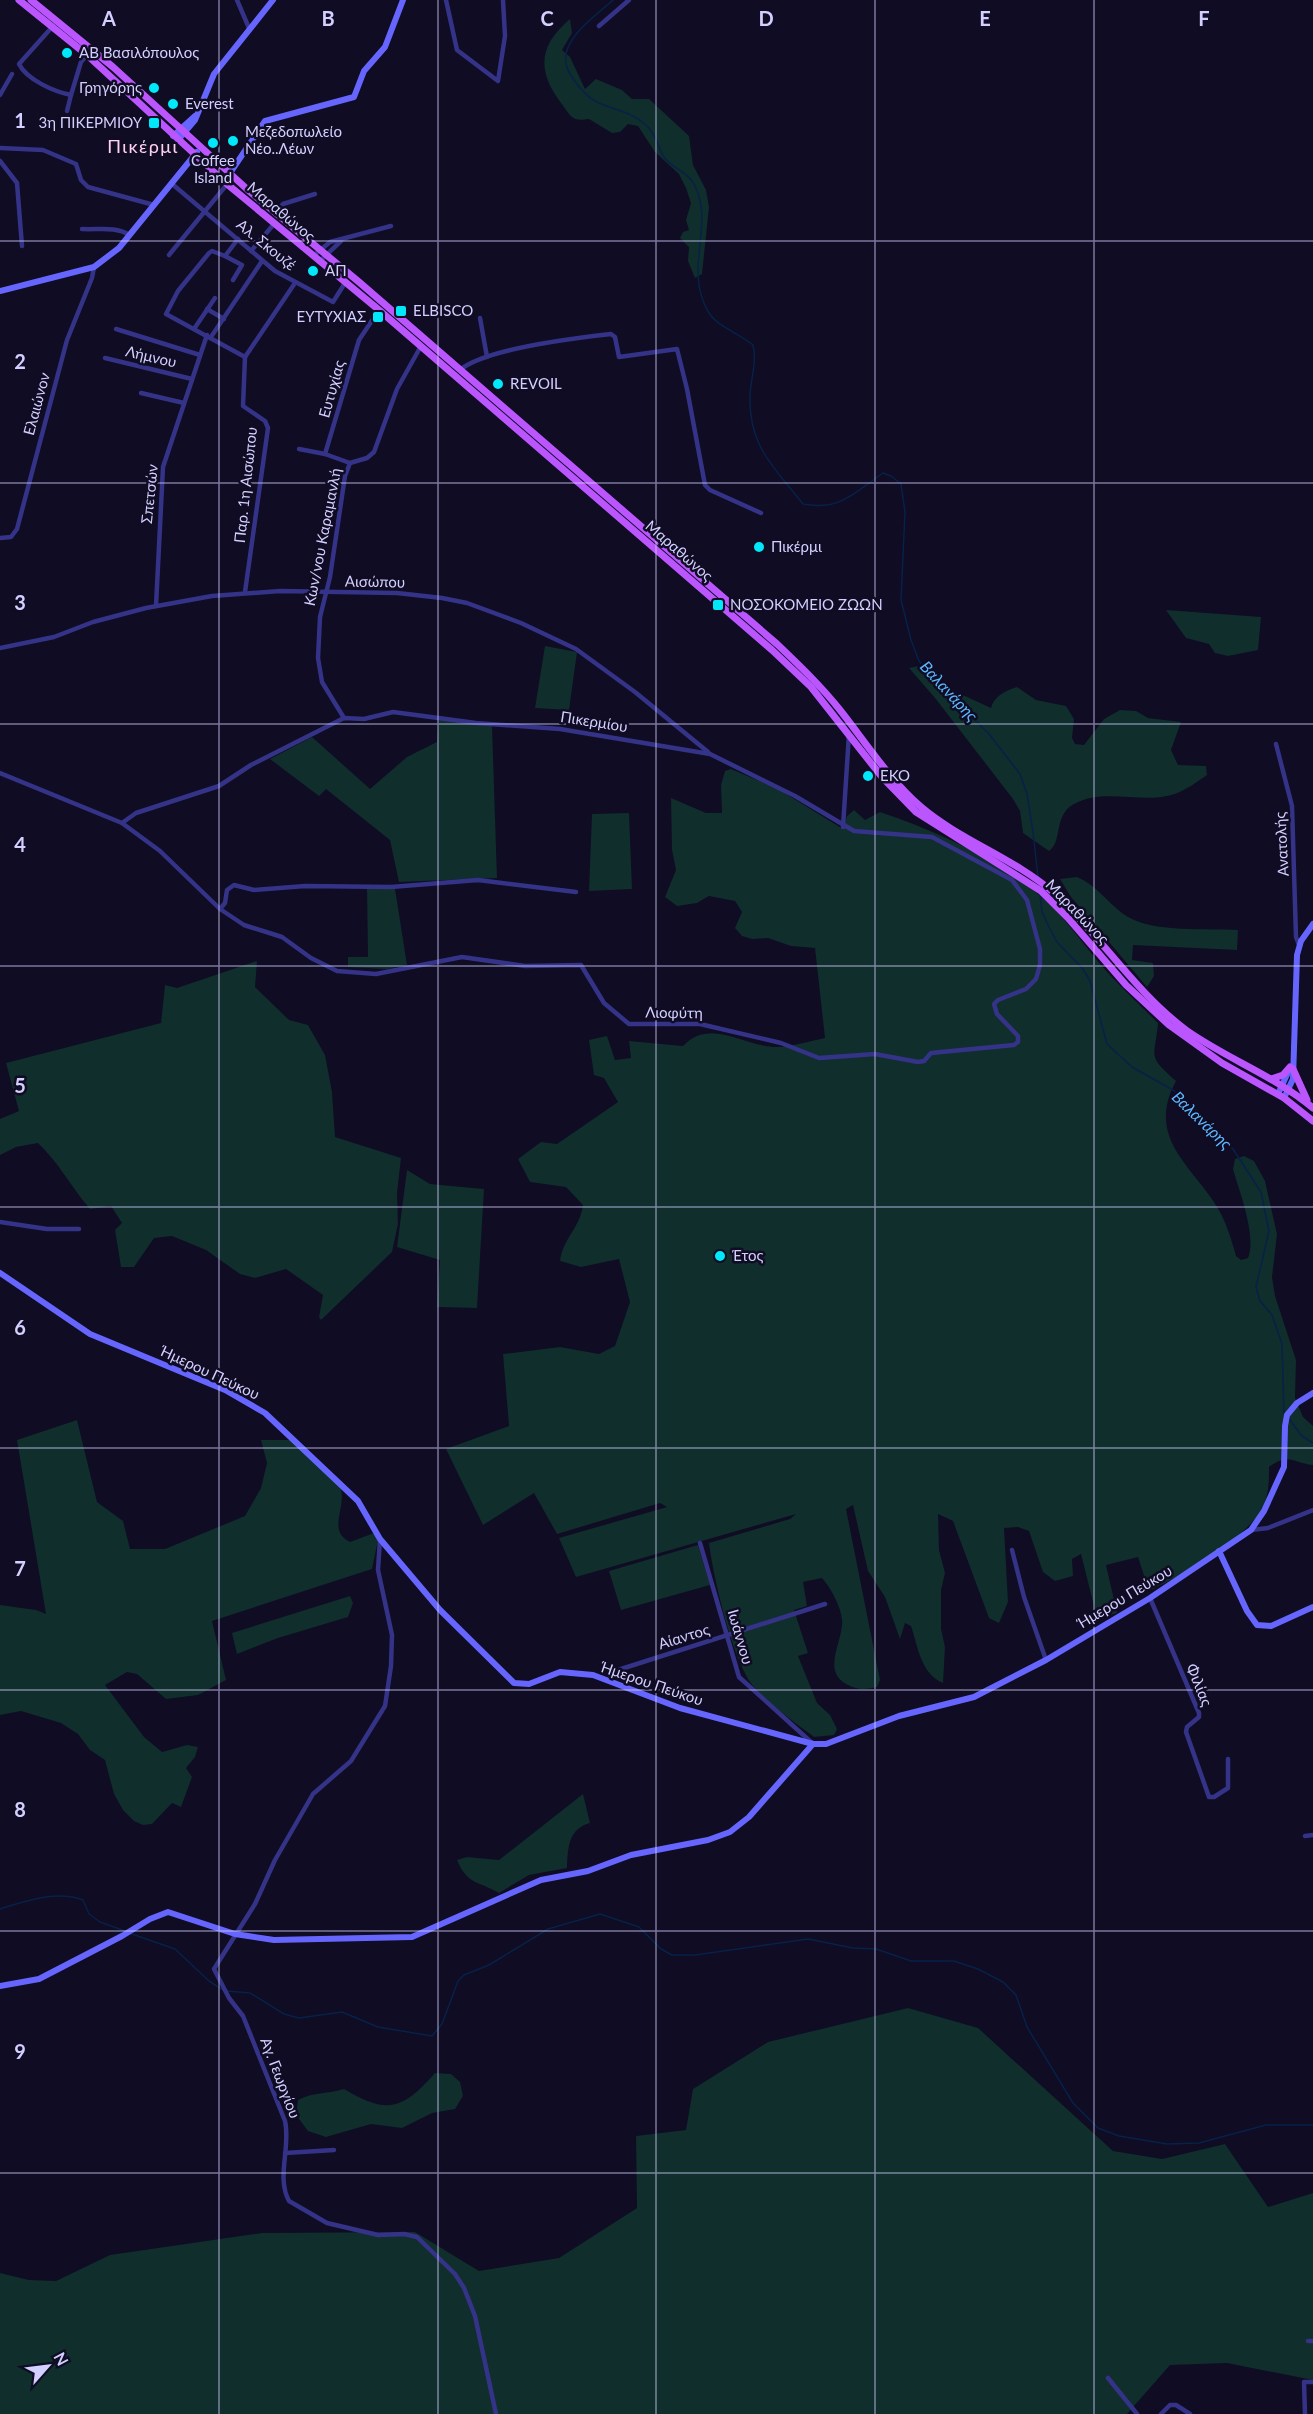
<svg xmlns="http://www.w3.org/2000/svg" width="1313" height="2414" viewBox="0 0 1313 2414" font-family="Lato,sans-serif">
<rect width="100%" height="100%" fill="#0f0c24"/>
<!-- green -->
<g fill="#0f2e2c">
<path d="M570,19L572,33L562,50L570,57L585,89L596,79L622,90L632,99H649L689,136L693,165L706,190L709,207L702,274L695,278L688,261L689,247L680,238L683,232L689,230L686,220L691,203L686,188L679,174L655,152L638,126L628,124L620,132L612,133L589,119C571,122 571,116 561,103C537,71 538,46 570,19Z"/>
<path d="M1166,610L1261,617L1258,650L1228,656L1215,653L1209,644L1186,638Z"/>
<path d="M545,646L577,652L569,710L535,708Z"/>
<path d="M919,666L940,689L965,696L991,708C994,696 1005,691 1017,687L1036,700L1066,706L1074,719L1072,738L1075,744L1084,745L1104,719L1120,710L1136,711L1148,718L1181,722L1171,750L1178,765L1206,766L1207,775C1197,782 1186,790 1175,794C1142,805 1105,787 1074,804C1053,815 1063,842 1049,851L1023,833L1020,811L1013,799L935,698L909,668Z"/>
<path d="M439,719L492,726L497,878L399,882L390,840L326,789L319,796L270,759L312,737L370,789L407,757L437,742Z"/>
<path d="M731,769L778,789L843,829L847,816L854,810L865,820L880,812C939,832 999,859 1046,901C1070,923 1087,950 1109,974C1125,991 1142,1007 1158,1023C1155,1059 1146,1054 1176,1081C1144,1140 1196,1168 1220,1212C1227,1225 1232,1241 1236,1256L1241,1260L1248,1258C1257,1236 1239,1191 1233,1169L1235,1159L1244,1156L1254,1161L1265,1181L1277,1234L1272,1277L1275,1296L1296,1360L1295,1398L1303,1417L1313,1426V1465C1293,1463 1289,1452 1269,1467C1269,1482 1269,1495 1262,1509C1245,1539 1181,1576 1149,1591L1138,1557L1106,1565L1117,1613L1097,1618L1081,1554L1072,1559L1073,1576L1055,1581L1043,1572L1029,1531L1018,1527L1004,1528L1008,1602L999,1623L989,1618L953,1521L938,1514L939,1550L945,1573L941,1590V1629L945,1647L943,1683C920,1673 918,1646 911,1626L905,1623L900,1639L885,1597L868,1571L853,1505L846,1509L880,1680L877,1687C864,1690 857,1690 846,1684C821,1670 844,1640 842,1620C841,1607 831,1588 822,1578L803,1582L807,1606L794,1610L808,1653L798,1656L817,1703L830,1715L837,1729L834,1735L814,1737C794,1722 771,1706 754,1687C733,1663 713,1576 709,1543L790,1519L796,1514L576,1577L559,1538L667,1507L660,1503L557,1534L534,1493L483,1525L446,1449L509,1426L503,1354L560,1347L599,1354L615,1346L630,1302L619,1259L581,1267L560,1261C563,1238 580,1228 583,1205L566,1187L530,1182L518,1159L541,1142L557,1144L618,1102L604,1078L594,1075L589,1040L607,1036L615,1060L631,1058L629,1041L683,1046C711,1016 745,1048 779,1047C794,1046 810,1041 825,1038L815,948L791,946L768,938L752,939L742,936L735,928L742,912L735,901L709,896L697,903L677,906L665,897L676,870L672,850L671,798L706,813H722L721,785L725,771Z"/>
<path d="M629,813L632,889L589,891L592,814Z"/>
<path d="M1077,877C1097,885 1110,906 1128,917C1156,933 1206,928 1238,930L1237,950L1133,945L1132,960L1153,963L1154,976L1147,987L1071,897L1060,879Z"/>
<path d="M367,889H395L407,965L387,969L348,967V957H368Z"/>
<path d="M257,961L255,987L289,1020L308,1025L325,1055L332,1092L335,1137L401,1158L397,1193L398,1224L392,1252L321,1320L319,1317L323,1295L286,1269L255,1278L240,1274L206,1250L172,1236L154,1238L134,1267H121L115,1230L122,1223L111,1206L90,1209C71,1187 59,1163 38,1143L16,1147L0,1155V1119L19,1111L6,1063L161,1023L165,985L177,988Z"/>
<path d="M407,1170L430,1184L484,1189L477,1308L437,1307L440,1260L397,1247Z"/>
<path d="M77,1420L97,1502L123,1521L130,1549H165L245,1516L261,1488L267,1463L261,1440H292C301,1448 336,1478 340,1486C348,1507 326,1530 350,1542L374,1533L378,1540L372,1569L212,1621L226,1680L198,1695L166,1699L137,1674L127,1672L105,1685L144,1737L162,1752L187,1745L198,1747L195,1757L186,1768L192,1777L181,1807L172,1803L152,1824L143,1825L134,1821L123,1810L114,1794L105,1760L90,1750L78,1734L61,1723L21,1711L0,1715V1605L36,1610L46,1614L17,1440Z"/>
<path d="M698,1545L710,1585L621,1610L609,1571Z"/>
<path d="M350,1596L353,1603L348,1617L278,1638L237,1654L232,1633Z"/>
<path d="M583,1794L590,1823C568,1829 568,1848 567,1868L529,1875L499,1893C479,1881 467,1885 457,1860L467,1857L499,1860Z"/>
<path d="M908,2008L978,2028L1113,2151L1162,2159L1225,2144L1268,2207L1313,2193V2380L1227,2363L1170,2365L1127,2414H0V2273L29,2280L56,2281L110,2255L262,2233L415,2232L479,2271L559,2258L637,2208L636,2136L686,2130L693,2089L768,2042Z"/>
<path d="M435,2073L451,2074L460,2082L463,2096L455,2109L432,2113L402,2128L371,2124L326,2137L308,2131L296,2115L298,2100C313,2092 328,2094 344,2089C386,2114 402,2111 435,2073Z"/>
</g>
<g fill="none" stroke-linecap="round" stroke-linejoin="round">
<!-- stream -->
<g stroke="#072148" stroke-width="1.5">
<path d="M613,0C597,15 561,38 566,64C569,77 586,97 597,102C614,110 632,112 646,125C657,135 657,146 664,157C671,168 687,171 694,184C716,225 682,269 709,313C718,327 740,334 753,345C757,362 751,377 750,395C748,446 774,467 803,504C840,511 854,493 883,473L891,476L901,484L905,512L901,600L911,640L919,661L931,676L989,734L1020,774L1027,794L1033,832L1038,877"/>
<path d="M1040,894L1042,912L1049,927L1057,942L1083,969L1090,981L1107,1044L1132,1067L1173,1090L1195,1109L1233,1149L1261,1192L1269,1231L1256,1287L1260,1301L1272,1315L1282,1344L1284,1413"/>
<path d="M1289,1419L1302,1436L1313,1443"/>
<path d="M0,1909C25,1901 57,1890 83,1900L89,1914L100,1922L125,1931"/>
<path d="M129,1933L175,1949L209,1981L223,1990"/>
<path d="M227,1991L250,1993L284,2014L299,2018L342,2012L378,2027L432,2036L442,2024L458,1981L464,1975L489,1965L548,1929L600,1914L639,1927L661,1949L672,1955H695L808,1939L853,1948L876,1949L911,1961H954L978,1969L1003,1982L1016,1995L1027,2027L1073,2103L1098,2128L1119,2136L1167,2144L1199,2143L1266,2125H1313"/>
</g>
<!-- street -->
<g stroke="#343387" stroke-width="4.5">
<path d="M237,0L249,28"/>
<path d="M446,0L457,50L498,81L505,36L503,0"/>
<path d="M53,26L19,64C27,80 55,92 71,95L81,62L87,55"/>
<path d="M599,26L629,0"/>
<path d="M0,95L12,74"/>
<path d="M67,111L71,95"/>
<path d="M0,148L43,150L76,164L81,180L88,187L154,205"/>
<path d="M0,161L17,183L22,246"/>
<path d="M171,183L275,271L333,302L345,283"/>
<path d="M275,212L283,204L315,194"/>
<path d="M82,229C100,230 114,226 130,235"/>
<path d="M238,239L225,256L212,251L209,253L178,291L166,314L245,357"/>
<path d="M251,251L274,224"/>
<path d="M169,255L233,177"/>
<path d="M225,256L242,265L233,280"/>
<path d="M313,256L330,242L391,226"/>
<path d="M319,262L341,241"/>
<path d="M207,309L224,319"/>
<path d="M480,318L487,357"/>
<path d="M116,329L200,355"/>
<path d="M194,329L215,298"/>
<path d="M211,337L262,261"/>
<path d="M245,357L243,406L265,421L268,428L245,592"/>
<path d="M245,357L295,283"/>
<path d="M105,358L192,379"/>
<path d="M460,370C485,349 575,338 611,334L615,337L619,357L677,349L687,389L705,485L710,490L761,513"/>
<path d="M141,393L184,403"/>
<path d="M299,449L325,454L350,463"/>
<path d="M325,454L359,340L379,310"/>
<path d="M350,463L367,458L374,452L397,389L421,346"/>
<path d="M0,538L11,537L17,529L67,340L92,278L94,267"/>
<path d="M156,606L163,467L207,335"/>
<path d="M0,648L54,637L93,622L146,608L212,596L280,591L397,593L442,598L467,603L521,623L576,649L635,692L708,752"/>
<path d="M344,718L322,682L318,658L320,617L330,577L345,476L350,463"/>
<path d="M1276,744L1292,806L1296,937L1299,945"/>
<path d="M0,773L122,823L160,851L220,909L225,903L227,890L234,885L254,890L305,886L391,887L478,880L576,892"/>
<path d="M122,823L136,813L219,786L251,765L344,718L364,719L393,712L476,723L560,729L710,754L795,796L854,831L932,837L1012,880L1027,900L1040,949V965L1036,979L1026,989L998,1000L994,1004L997,1014L1018,1036V1042L1014,1045L931,1053L924,1061L918,1062L875,1054L819,1058L781,1043L700,1024H629L604,1003L581,965L525,966L462,957L376,974L337,971L311,958L282,937L244,925L220,909"/>
<path d="M843,827L849,734"/>
<path d="M0,1222L47,1229H79"/>
<path d="M1251,1530L1268,1528L1313,1510"/>
<path d="M380,1539L378,1570L392,1635L391,1666L385,1706L351,1761L313,1794L275,1860L255,1904L214,1969L229,1998L243,2016L285,2121C291,2147 276,2177 289,2201L327,2223L378,2235L404,2234L417,2237L455,2274L464,2288L475,2316L496,2414"/>
<path d="M700,1543L739,1677L811,1742"/>
<path d="M1012,1550L1024,1597L1046,1660"/>
<path d="M1150,1598L1199,1713V1717L1187,1727L1186,1732L1209,1797H1214L1228,1788V1759"/>
<path d="M618,1670L825,1604"/>
<path d="M1305,1836L1313,1835"/>
<path d="M285,2153L334,2150"/>
<path d="M1308,2341H1313"/>
<path d="M1108,2378L1137,2414"/>
<path d="M1161,2414L1170,2405H1176L1190,2414"/>
<path d="M1305,2414L1304,2382H1313"/>
</g>
<!-- secondary -->
<g stroke="#66f" stroke-width="6">
<path d="M173,136L195,116"/>
<path d="M178,140L195,120L214,74L273,0"/>
<path d="M224,182L265,121L354,97L364,71L385,47L403,0"/>
<path d="M0,291L94,267L119,248L197,152"/>
<path d="M1278,1094L1290,1068"/>
<path d="M1284,1098L1293,1079L1297,955L1301,941L1313,924"/>
<path d="M0,1273L90,1334L225,1390L265,1413L358,1501L380,1539L440,1610L514,1683L529,1684L560,1672L593,1675L680,1708L813,1744H826L899,1716L974,1697L1046,1660L1150,1598L1251,1530L1264,1511L1284,1467L1285,1426L1287,1415L1297,1403L1313,1393"/>
<path d="M1219,1551L1247,1611L1257,1625L1271,1626L1313,1607"/>
<path d="M0,1986L39,1979L122,1936L150,1919L168,1912L235,1934L274,1940L412,1937L541,1880L588,1871L631,1855L708,1840L730,1832L749,1817L813,1744"/>
</g>
<!-- primary -->
<g stroke="#bb56ff" stroke-width="7">
<path d="M19,0L87,55L227,184L379,310L772,650L811,687L882,777L916,812L1041,891L1068,918L1126,985L1169,1025L1222,1063L1284,1098L1313,1121"/>
<path d="M31,0L113,67L248,190L359,282L777,644C799,665 821,686 840,710C866,743 889,779 921,807C961,841 1014,858 1054,893C1101,936 1134,991 1186,1030C1227,1059 1275,1076 1313,1108"/>
<path d="M1293,1069L1307,1100"/>
<path d="M1271,1079L1283,1075L1290,1067"/>
</g>
</g>
<!-- grid -->
<path fill="none" stroke="#d3cfff" stroke-width="1.5" stroke-opacity="0.55" d="M219,0V2414M438,0V2414M656,0V2414M875,0V2414M1094,0V2414M0,241H1313M0,483H1313M0,724H1313M0,966H1313M0,1207H1313M0,1448H1313M0,1690H1313M0,1931H1313M0,2173H1313"/>
<!-- markers -->
<g fill="#00e8fa" stroke="#0f0c24" stroke-width="2">
<circle cx="67" cy="53" r="6"/>
<circle cx="154" cy="88" r="6"/>
<circle cx="173" cy="104" r="6"/>
<rect x="148" y="117" width="12" height="12" rx="3"/>
<circle cx="233" cy="141" r="6"/>
<circle cx="213" cy="143" r="6"/>
<circle cx="313" cy="271" r="6"/>
<rect x="395" y="305" width="12" height="12" rx="3"/>
<rect x="372" y="311" width="12" height="12" rx="3"/>
<circle cx="498" cy="384" r="6"/>
<circle cx="759" cy="547" r="6"/>
<rect x="712" y="599" width="12" height="12" rx="3"/>
<circle cx="868" cy="776" r="6"/>
<circle cx="720" cy="1256" r="6"/>
</g>
<g text-anchor="middle" stroke-width="5" stroke-linejoin="round" paint-order="stroke">
<!-- poi labels -->
<g font-size="15" fill="#d3cfff" stroke="#0f0c24" text-anchor="start">
<text x="79" y="58">ΑΒ Βασιλόπουλος</text>
<text x="142" y="93" text-anchor="end">Γρηγόρης</text>
<text x="185" y="109">Everest</text>
<text x="142" y="128" text-anchor="end">3η ΠΙΚΕΡΜΙΟΥ</text>
<text x="245" y="137">Μεζεδοπωλείο<tspan x="245" dy="17">Νέο..Λέων</tspan></text>
<text x="213" y="166" text-anchor="middle">Coffee<tspan x="213" dy="17">Island</tspan></text>
<text x="325" y="276">ΑΠ</text>
<text x="413" y="316">ELBISCO</text>
<text x="366" y="322" text-anchor="end">ΕΥΤΥΧΙΑΣ</text>
<text x="510" y="389">REVOIL</text>
<text x="771" y="552">Πικέρμι</text>
<text x="730" y="610">ΝΟΣΟΚΟΜΕΙΟ ΖΩΩΝ</text>
<text x="880" y="781">EKO</text>
<text x="732" y="1261">Έτος</text>
</g>
<!-- street labels -->
<g font-size="15" fill="#d3cfff" stroke="#0f0c24">
<text transform="translate(281 212) rotate(40)" y="5">Μαραθώνος</text>
<text transform="translate(266 245) rotate(39)" y="5">Αλ. Σκουζέ</text>
<text transform="translate(151 357) rotate(13)" y="5">Λήμνου</text>
<text transform="translate(332 389) rotate(-74)" y="5">Ευτυχίας</text>
<text transform="translate(37 404) rotate(-75)" y="5">Ελαιώνον</text>
<text transform="translate(246 485) rotate(-84)" y="5">Παρ. 1η Αισώπου</text>
<text transform="translate(150 494) rotate(-84)" y="5">Σπετσών</text>
<text transform="translate(323 537) rotate(-79)" y="5">Κων/νου Καραμανλή</text>
<text transform="translate(679 551) rotate(41)" y="5">Μαραθώνος</text>
<text transform="translate(375 582) rotate(1)" y="5">Αισώπου</text>
<text transform="translate(594 722) rotate(9)" y="5">Πικερμίου</text>
<text transform="translate(1282 844) rotate(-93)" y="5">Ανατολής</text>
<text transform="translate(1077 912) rotate(46)" y="5">Μαραθώνος</text>
<text transform="translate(674 1013) rotate(1)" y="5">Λιοφύτη</text>
<text transform="translate(210 1373) rotate(25)" y="5">Ήμερου Πεύκου</text>
<text transform="translate(1125 1597) rotate(-31)" y="5">Ήμερου Πεύκου</text>
<text transform="translate(684 1637) rotate(-17)" y="5">Αίαντος</text>
<text transform="translate(740 1637) rotate(74)" y="5">Ιωάννου</text>
<text transform="translate(652 1684) rotate(19)" y="5">Ήμερου Πεύκου</text>
<text transform="translate(1199 1685) rotate(68)" y="5">Φιλίας</text>
<text transform="translate(280 2078) rotate(69)" y="5">Αγ. Γεωργίου</text>
</g>
<!-- water labels -->
<g font-size="16" font-style="italic" fill="#5db8ff" stroke="#0f0c24">
<text transform="translate(949 691) rotate(47)" y="6">Βαλανάρης</text>
<text transform="translate(1202 1120) rotate(44)" y="6">Βαλανάρης</text>
</g>
<!-- quarter labels -->
<g font-size="18" letter-spacing="1.5" fill="#ffd1ef" stroke="#0f0c24">
<text x="143" y="153">Πικέρμι</text>
</g>
</g>
<g font-size="20" text-anchor="middle" font-weight="bold" fill="#d3cfff" stroke="#0f0c24" stroke-width="5" stroke-linejoin="round" paint-order="stroke">
<text x="109" y="26">A</text>
<text x="328" y="26">B</text>
<text x="547" y="26">C</text>
<text x="766" y="26">D</text>
<text x="985" y="26">E</text>
<text x="1204" y="26">F</text>
<text x="20" y="128">1</text>
<text x="20" y="369">2</text>
<text x="20" y="610">3</text>
<text x="20" y="852">4</text>
<text x="20" y="1093">5</text>
<text x="20" y="1335">6</text>
<text x="20" y="1576">7</text>
<text x="20" y="1817">8</text>
<text x="20" y="2059">9</text>
</g>
<!-- north arrow -->
<g transform="translate(48 2366) rotate(62)" stroke="#0f0c24" stroke-width="4.5" paint-order="stroke">
<path d="M0-4.5L10 22L0 15L-10 22Z" fill="#d3cfff"/>
<text y="-9" font-size="16" font-weight="bold" text-anchor="middle" fill="#d3cfff">N</text>
</g>
</svg>
